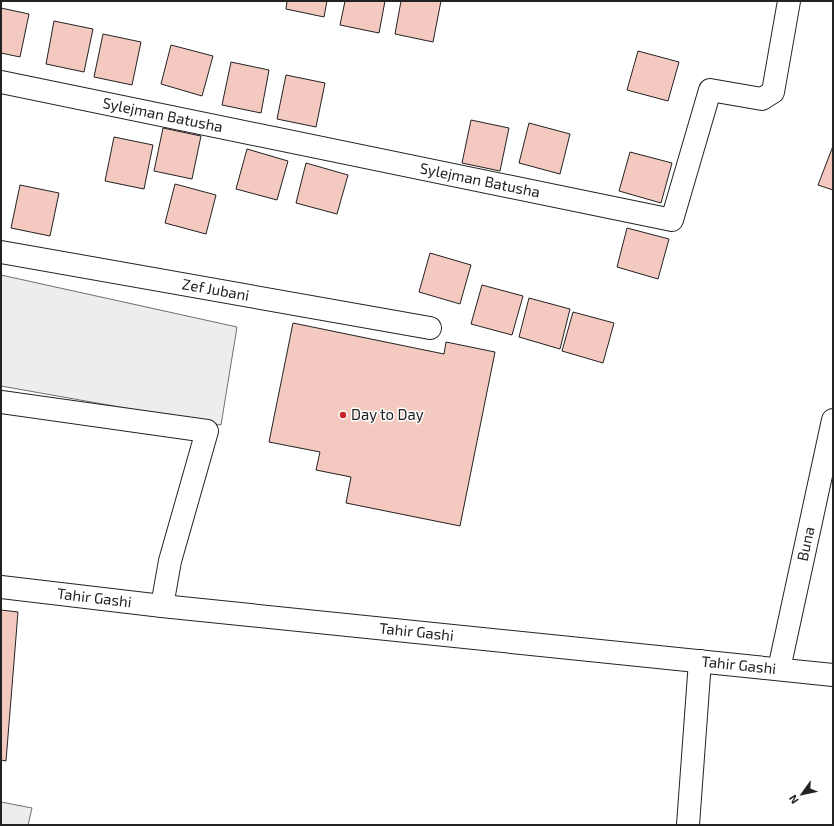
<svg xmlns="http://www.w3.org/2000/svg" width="834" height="826" viewBox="0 0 834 826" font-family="'Exo 2',sans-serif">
<rect width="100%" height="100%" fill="#fff"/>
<!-- parking -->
<g fill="#ededed" stroke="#6f6f6f">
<path d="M1,275L237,327L221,425L1,386Z"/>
<path d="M1,802L32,808L28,825H1Z"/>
</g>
<!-- building -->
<g fill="#f3c9c0" stroke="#222">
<path d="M287,1H327L324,17L286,9Z"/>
<path d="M345,1H385L379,33L340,25Z"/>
<path d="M401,1H441L433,42L395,34Z"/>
<path d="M1,8L29,14L20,57L1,53Z"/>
<path d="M54,21L93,29L84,72L46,64Z"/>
<path d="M103,34L141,42L132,85L94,77Z"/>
<path d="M171,45L213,56L202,96L161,84Z"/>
<path d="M638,51L679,62L668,101L627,90Z"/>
<path d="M231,62L269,70L261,113L222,105Z"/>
<path d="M286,75L325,83L316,127L277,119Z"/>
<path d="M471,120L509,128L500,171L462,163Z"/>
<path d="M529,123L570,134L560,174L519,163Z"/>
<path d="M163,128L201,136L192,179L154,171Z"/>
<path d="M114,137L153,145L144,189L105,181Z"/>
<path d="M833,146V190L818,185Z"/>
<path d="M247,149L288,161L277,200L236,189Z"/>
<path d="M630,152L672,163L661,203L619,191Z"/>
<path d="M306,163L348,175L337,214L296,203Z"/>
<path d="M175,184L216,195L206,234L165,223Z"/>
<path d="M20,185L59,193L50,236L11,228Z"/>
<path d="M627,228L669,239L658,279L617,267Z"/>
<path d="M430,253L471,265L460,304L419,292Z"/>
<path d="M482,285L523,296L512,335L471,324Z"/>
<path d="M529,298L570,309L560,349L519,337Z"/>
<path d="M573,312L614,323L603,363L562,351Z"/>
<path d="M293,323L444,354L446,342L495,352L460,526L346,503L351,477L316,470L320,452L269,442Z"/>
<path d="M1,610L18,612L6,761L1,760Z"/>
</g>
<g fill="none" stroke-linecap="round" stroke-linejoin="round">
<!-- minor casing -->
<g stroke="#222" stroke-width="24">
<g id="minor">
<path id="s1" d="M1,82L672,220L710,90L762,99L773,92L789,1"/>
<path id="s2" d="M1,252L430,328"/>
<path d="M1,402L207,431L170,561L162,606"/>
<path id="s3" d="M1,587L162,606L833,675"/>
<path id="s4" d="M779,669L833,420"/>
<path d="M688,825L700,661"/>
</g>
</g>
<!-- minor -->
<use href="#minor" stroke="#fff" stroke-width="22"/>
</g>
<!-- markers -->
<circle fill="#c62828" stroke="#fff" stroke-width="1.5" cx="343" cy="415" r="4"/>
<g text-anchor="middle" stroke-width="3" stroke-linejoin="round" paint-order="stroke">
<!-- street labels -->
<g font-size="15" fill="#222" stroke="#fff">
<text dy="5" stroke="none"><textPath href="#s1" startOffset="165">Sylejman Batusha</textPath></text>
<text dy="5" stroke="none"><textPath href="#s1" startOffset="489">Sylejman Batusha</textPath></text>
<text dy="5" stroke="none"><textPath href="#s2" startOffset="218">Zef Jubani</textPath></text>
<text dy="5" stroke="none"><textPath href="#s4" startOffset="128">Buna</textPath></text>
<text dy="5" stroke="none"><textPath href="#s3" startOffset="94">Tahir Gashi</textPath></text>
<text dy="5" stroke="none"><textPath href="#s3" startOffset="418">Tahir Gashi</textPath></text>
<text dy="5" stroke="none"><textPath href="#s3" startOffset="742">Tahir Gashi</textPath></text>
</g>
<!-- poi labels -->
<g font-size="15" fill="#222" stroke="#fff" text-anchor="start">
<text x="351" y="420">Day to Day</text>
</g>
</g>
<!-- border -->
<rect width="834" height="826" fill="none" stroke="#222222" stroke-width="4"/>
<!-- north arrow -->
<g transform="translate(802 794) rotate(237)" stroke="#ffffff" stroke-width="3" paint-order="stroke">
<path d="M0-3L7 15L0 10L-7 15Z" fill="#222222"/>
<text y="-6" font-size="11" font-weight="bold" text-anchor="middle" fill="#222222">N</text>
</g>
</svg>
